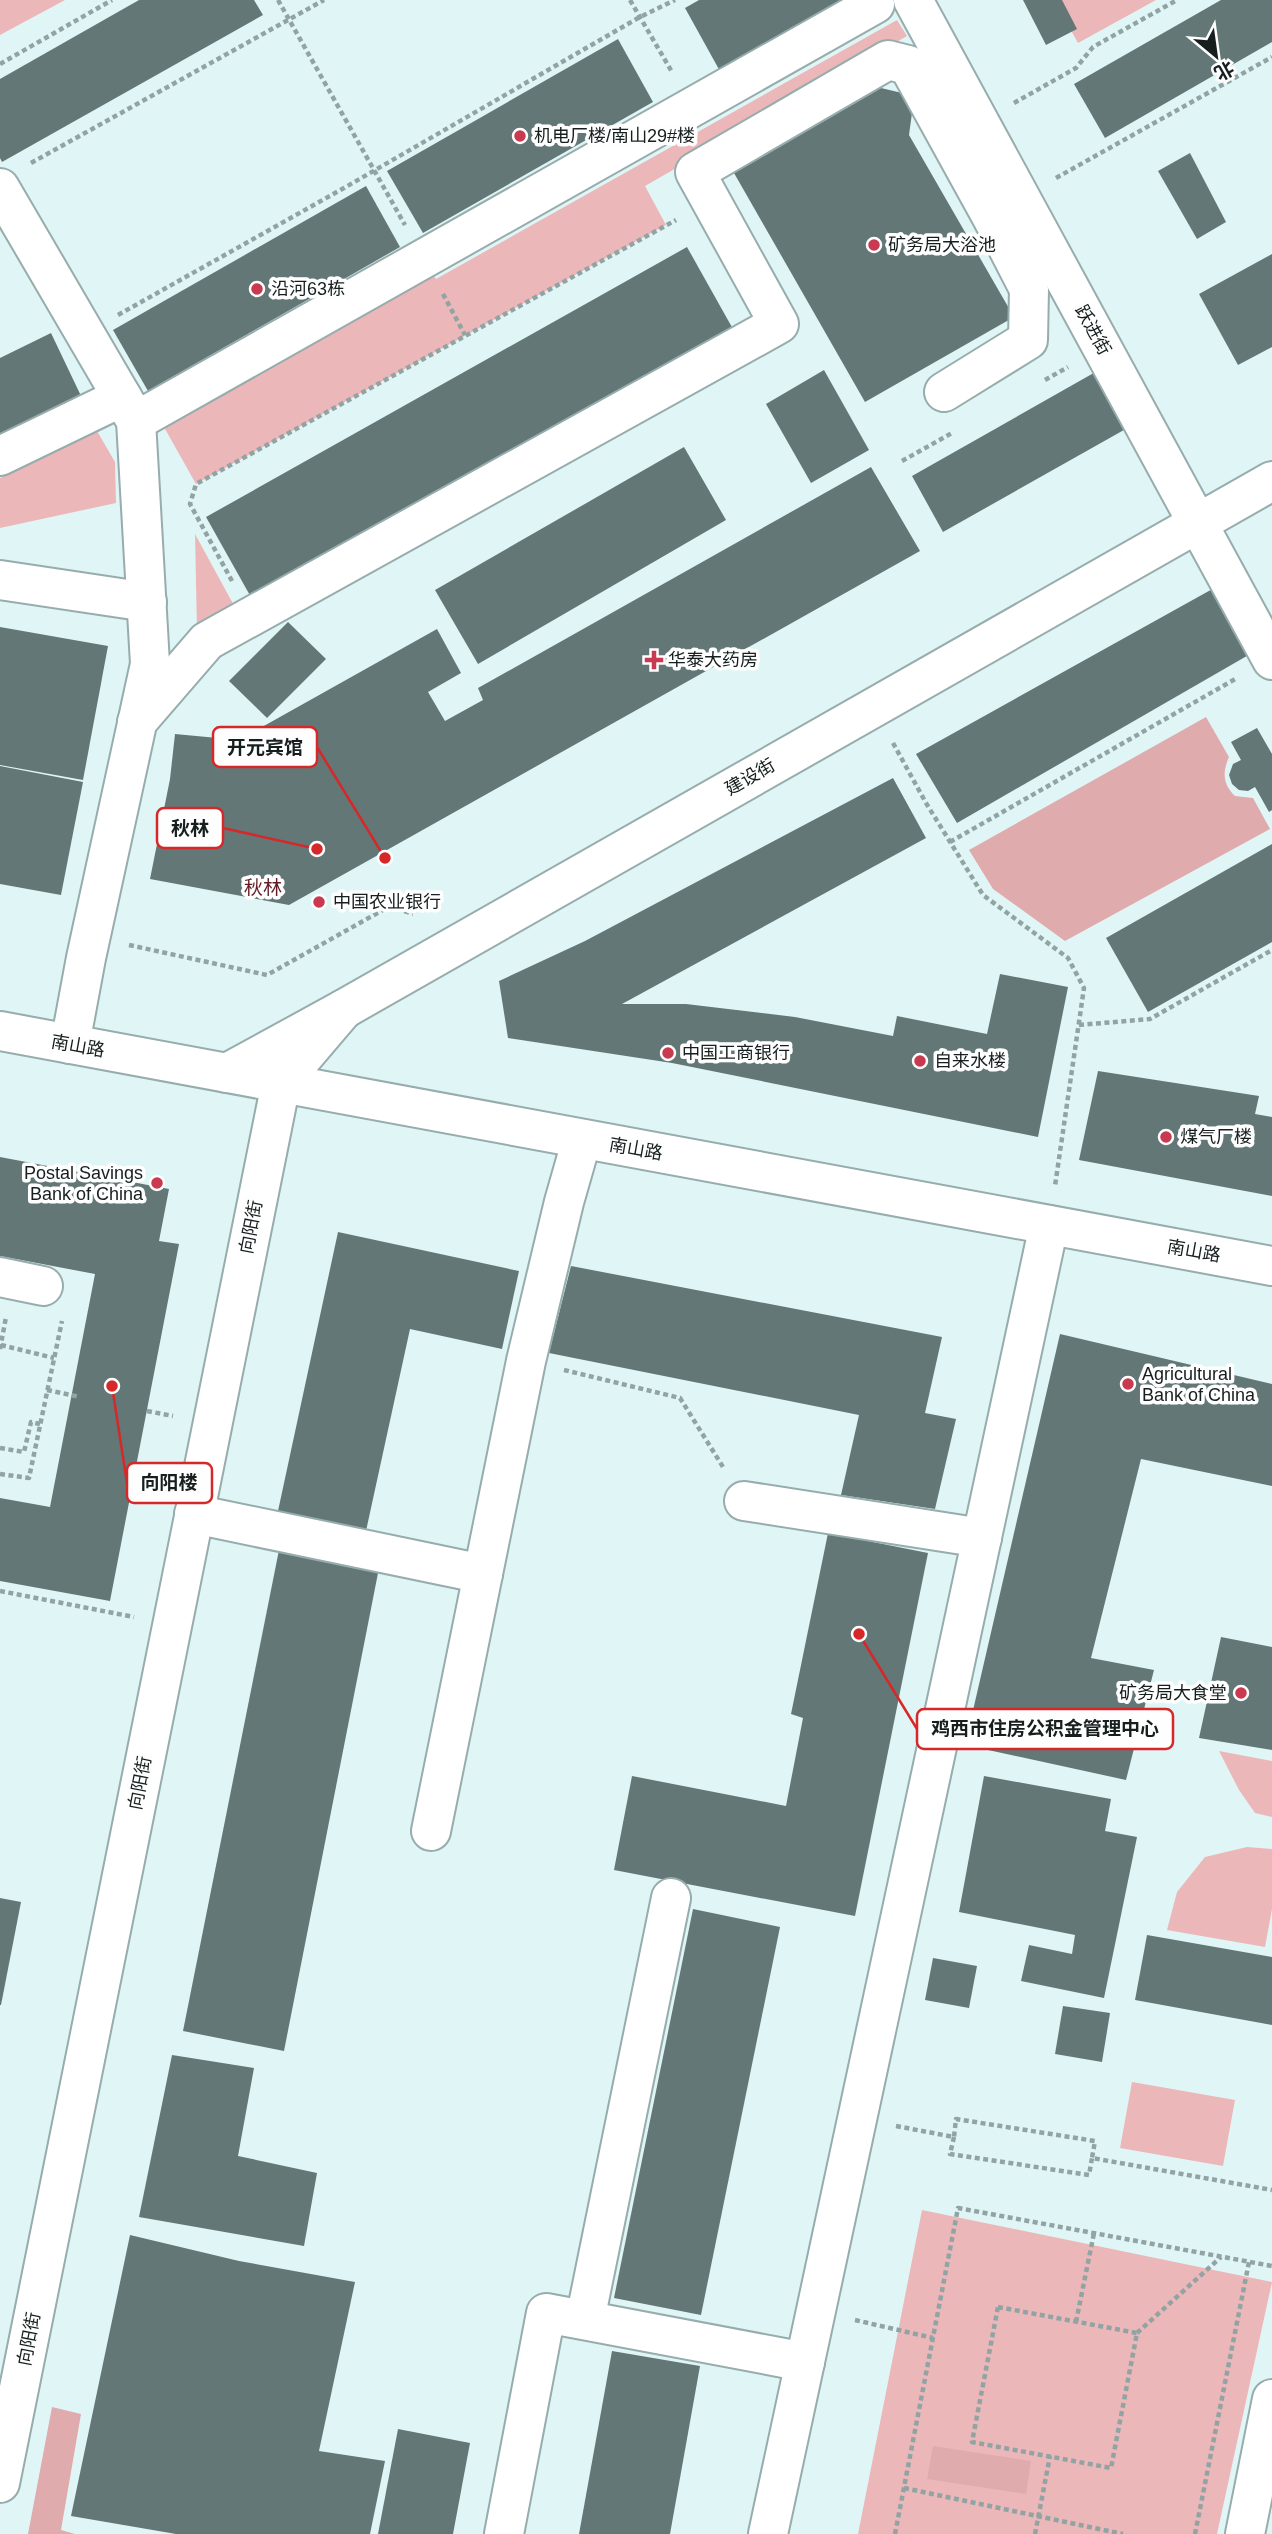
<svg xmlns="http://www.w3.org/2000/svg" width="1272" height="2534" viewBox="0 0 1272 2534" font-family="Arial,'Noto Sans SC',sans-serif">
<rect width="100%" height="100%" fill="#e0f6f6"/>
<!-- green -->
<g fill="#ecb7b9">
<path d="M0,0H65L0,35Z"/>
<path d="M1054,0H1156L1078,43Z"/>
<path d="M897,20L907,36L645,186L666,225L196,484L160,420L430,270L436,279Z"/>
<path d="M97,431L115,462L116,503L0,528V478Z"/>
<path d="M195,534L237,611L197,631Z"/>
<path d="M1219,1751L1272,1761V1817L1255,1813L1239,1790Z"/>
<path d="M1247,1847L1272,1849V1909L1265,1947L1167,1930L1177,1892L1205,1857Z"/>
<path d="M1132,2082L1235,2100L1223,2166L1120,2148Z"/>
<path d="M922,2210L1272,2282L1217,2534H858Z"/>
</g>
<!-- forest -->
<g fill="#e0abad">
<path d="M1206,717L1229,757C1222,773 1223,784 1235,796L1253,798L1270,829L1065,941L993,889L969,850Z"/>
<path d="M52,2407L81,2414L61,2530L75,2534H28Z"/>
<path d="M933,2446L1031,2461L1026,2494L927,2479Z"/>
</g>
<!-- building -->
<g fill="#637777">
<path d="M139,0H254L263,15L2,162L0,158V79Z"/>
<path d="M699,0H851L721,73L685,8Z"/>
<path d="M1023,0H1062L1077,29L1046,45Z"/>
<path d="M1221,0H1272V42L1105,138L1074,84Z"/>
<path d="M618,39L653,102L423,233L387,171Z"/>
<path d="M881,88L902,93L912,113L909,135L1014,317L865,402L734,173Z"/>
<path d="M1190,153L1226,222L1197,239L1158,171Z"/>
<path d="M366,186L400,247L148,391L113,330Z"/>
<path d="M687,247L733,329L252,599L206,517Z"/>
<path d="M1272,254V347L1238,365L1199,294Z"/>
<path d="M51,333L82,398L0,439V358Z"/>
<path d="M824,370L869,450L811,483L766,404Z"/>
<path d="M1099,370L1131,426L943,532L912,476Z"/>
<path d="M684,447L726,520L478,664L435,590Z"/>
<path d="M871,467L920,551L289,905L150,879L170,779L175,734L239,740L437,629L461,673L428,692L445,721L483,700L478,688Z"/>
<path d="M1216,587L1252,653L957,823L916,754Z"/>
<path d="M288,622L326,659L267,718L229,681Z"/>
<path d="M0,627L108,646L83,780L0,765Z"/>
<path d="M1257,728L1272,754V810L1269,812L1255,787L1248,791L1239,790L1232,784L1229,775L1233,764L1241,760L1231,742Z"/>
<path d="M0,766L83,782L61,895L0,884Z"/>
<path d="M893,778L926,838L622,1004H686L795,1017L893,1036L897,1016L987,1034L1000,974L1068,987L1038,1137L672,1063L508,1038L499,981L585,941Z"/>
<path d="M1272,844V942L1148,1012L1106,938Z"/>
<path d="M1098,1071L1259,1096L1255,1114L1272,1117V1196L1079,1160Z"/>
<path d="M0,1157L169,1189L159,1241L179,1244L110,1601L0,1581V1498L50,1507L95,1274L0,1256Z"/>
<path d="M338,1232L519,1271L502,1349L410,1329L366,1531L278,1511Z"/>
<path d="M571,1266L942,1337L925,1413L956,1419L935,1509L841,1495L859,1415L549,1353Z"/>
<path d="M1060,1334L1272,1384V1486L1141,1459L1091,1658L1154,1670L1126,1780L965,1745Z"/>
<path d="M828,1533L928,1553L855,1916L614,1870L632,1776L786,1806L803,1718L791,1714Z"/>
<path d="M279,1550L379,1568L284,2051L183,2031Z"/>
<path d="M1221,1637L1272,1647V1750L1199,1738Z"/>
<path d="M984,1776L1111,1799L1105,1831L1137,1837L1104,1998L1021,1981L1029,1945L1072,1954L1075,1935L959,1912Z"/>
<path d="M0,1898L21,1902L1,2005H0Z"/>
<path d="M693,1909L780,1927L701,2315L614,2298Z"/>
<path d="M1147,1935L1272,1957V2025L1135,2000Z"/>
<path d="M933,1958L977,1966L969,2008L925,2000Z"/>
<path d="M1063,2006L1110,2013L1102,2062L1055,2054Z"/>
<path d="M172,2055L254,2068L238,2156L317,2173L304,2246L139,2217Z"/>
<path d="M130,2235L239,2261L355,2282L319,2451L385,2461L370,2534H176L71,2516Z"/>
<path d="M612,2351L700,2366L670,2534H579Z"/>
<path d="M398,2429L470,2443L453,2534H378Z"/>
</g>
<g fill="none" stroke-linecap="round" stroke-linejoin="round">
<!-- minor casing -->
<g stroke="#97acac" stroke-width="42">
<g id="minor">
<path d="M913,0L1272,660"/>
<path d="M0,188L136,421L150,664L86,958L70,1044"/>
<path d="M944,392L1028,340L1029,289L994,221L1016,209"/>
<path d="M136,421L875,4"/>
<path d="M0,456L122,397"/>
<path d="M0,580L147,602"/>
<path d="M137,722L207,641L779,324L695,172L888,60L908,65L994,221"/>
<path d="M0,1031L1272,1266"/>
<path d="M227,1073L344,1009L1272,481"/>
<path d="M0,1277L43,1286"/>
<path d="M744,1501L982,1538"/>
<path d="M194,1514L483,1574"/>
<path d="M431,1831L526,1361L564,1202L582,1139"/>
<path d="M585,2320L671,1898"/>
<path d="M0,2483L281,1083L344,1009"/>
<path d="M504,2534L546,2313L805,2362"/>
<path d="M768,2534L1049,1225"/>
<path d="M1245,2534L1272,2399"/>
</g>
</g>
<!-- path -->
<g stroke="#92a3a3" stroke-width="4.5" stroke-dasharray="5 3.5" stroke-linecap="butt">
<path d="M278,0L405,225"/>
<path d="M630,0L672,72"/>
<path d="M0,64L112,0"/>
<path d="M1014,103L1076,68L1093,47L1177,0"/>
<path d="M31,163L324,0"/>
<path d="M1056,178L1272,57"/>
<path d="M443,294L465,335"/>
<path d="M118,315L344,188L640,17L675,0"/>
<path d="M1045,380L1068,367"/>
<path d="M902,461L952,433"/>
<path d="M232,581L190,504L196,484L676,220"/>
<path d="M893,743L926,803L983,895L1068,958L1084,988L1055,1186"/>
<path d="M950,842L1237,678"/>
<path d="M129,945L267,975L390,906L413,914"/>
<path d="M1079,1025L1150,1019L1272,950"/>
<path d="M1,1345L54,1358"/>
<path d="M0,1349L6,1317"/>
<path d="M564,1370L680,1398L723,1467"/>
<path d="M47,1390L80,1397"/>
<path d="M147,1411L173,1416"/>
<path d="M0,1448L24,1452L31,1422L40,1424"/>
<path d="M0,1474L29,1478L62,1321"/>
<path d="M0,1591L134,1617"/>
<path d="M896,2126L954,2137L956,2119L1095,2141L1092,2158L1272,2190"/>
<path d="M954,2137L950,2154L1089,2175L1092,2158"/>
<path d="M998,2307L1137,2333L1111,2468L972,2442Z"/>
<path d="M855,2320L933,2338"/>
<path d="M1076,2322L1094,2233"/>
<path d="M1137,2333L1221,2257"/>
<path d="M904,2488L1123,2534"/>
<path d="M895,2534L958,2208L1272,2266"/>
<path d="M1035,2534L1050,2456"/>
<path d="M1195,2534L1249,2262"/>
</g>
<!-- minor -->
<use href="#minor" stroke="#fff" stroke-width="38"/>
</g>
<!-- markers -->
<g fill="#c9394f" stroke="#fefefe" stroke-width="2.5">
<circle cx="520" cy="136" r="7"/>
<circle cx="874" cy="245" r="7"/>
<circle cx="257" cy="289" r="7"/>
<path d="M650.5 649.5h7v7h7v7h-7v7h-7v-7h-7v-7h7z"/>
<circle cx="319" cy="902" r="7"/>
<circle cx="668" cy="1053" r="7"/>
<circle cx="920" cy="1061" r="7"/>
<circle cx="1166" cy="1137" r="7"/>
<circle cx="157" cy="1183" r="7"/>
<circle cx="1128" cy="1384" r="7"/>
<circle cx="1241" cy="1693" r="7"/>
</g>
<g text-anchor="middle" stroke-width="7" stroke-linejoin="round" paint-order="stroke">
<!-- poi labels -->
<g font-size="18" fill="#161e1e" stroke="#fefefe" text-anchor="start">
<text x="534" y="142">机电厂楼/南山29#楼</text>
<text x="888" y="251">矿务局大浴池</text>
<text x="271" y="295">沿河63栋</text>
<text x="668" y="666">华泰大药房</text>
<text x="333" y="908">中国农业银行</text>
<text x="682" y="1059">中国工商银行</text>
<text x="934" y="1067">自来水楼</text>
<text x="1180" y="1143">煤气厂楼</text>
<text x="143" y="1179" text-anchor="end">Postal Savings<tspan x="143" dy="21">Bank of China</tspan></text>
<text x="1142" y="1380">Agricultural<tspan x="1142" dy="21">Bank of China</tspan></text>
<text x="1227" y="1699" text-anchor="end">矿务局大食堂</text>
</g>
<!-- street labels -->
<g font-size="18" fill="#161e1e" stroke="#fefefe">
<text transform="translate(1093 330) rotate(61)" y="6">跃进街</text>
<text transform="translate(750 777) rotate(-30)" y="6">建设街</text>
<text transform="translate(78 1046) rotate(10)" y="6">南山路</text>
<text transform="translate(636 1149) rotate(10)" y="6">南山路</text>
<text transform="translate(251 1227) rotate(-79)" y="6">向阳街</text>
<text transform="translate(1194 1251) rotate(10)" y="6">南山路</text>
<text transform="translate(140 1783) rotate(-79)" y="6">向阳街</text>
<text transform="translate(29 2339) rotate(-79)" y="6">向阳街</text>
</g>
<!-- neighbourhood labels -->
<g font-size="19" fill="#611b25" stroke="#fefefe">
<text x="263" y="894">秋林</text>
</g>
</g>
<!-- callouts -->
<path fill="none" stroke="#d62828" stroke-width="2.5" d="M385 858L317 747M317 849L223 828M112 1386L127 1483M859 1634L917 1729"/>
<g fill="#d62828" stroke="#fefefe" stroke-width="2.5">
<circle cx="385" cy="858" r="7"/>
<circle cx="317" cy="849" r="7"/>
<circle cx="112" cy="1386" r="7"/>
<circle cx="859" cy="1634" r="7"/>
</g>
<g fill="#fefefe" stroke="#d62828" stroke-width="2.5">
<rect x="213" y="727" width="104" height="40" rx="7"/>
<rect x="157" y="808" width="66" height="40" rx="7"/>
<rect x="127" y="1463" width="85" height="40" rx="7"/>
<rect x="917" y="1709" width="256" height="40" rx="7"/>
</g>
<g font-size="19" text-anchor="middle" font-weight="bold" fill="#161e1e">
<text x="265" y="754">开元宾馆</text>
<text x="190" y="835">秋林</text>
<text x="169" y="1489">向阳楼</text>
<text x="1045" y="1735">鸡西市住房公积金管理中心</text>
</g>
<!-- north arrow -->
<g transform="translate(1216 56) rotate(151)" stroke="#fefefe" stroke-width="5" paint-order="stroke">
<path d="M0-5L12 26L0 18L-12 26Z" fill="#161e1e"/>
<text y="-10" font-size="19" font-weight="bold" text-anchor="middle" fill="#161e1e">北</text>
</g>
</svg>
